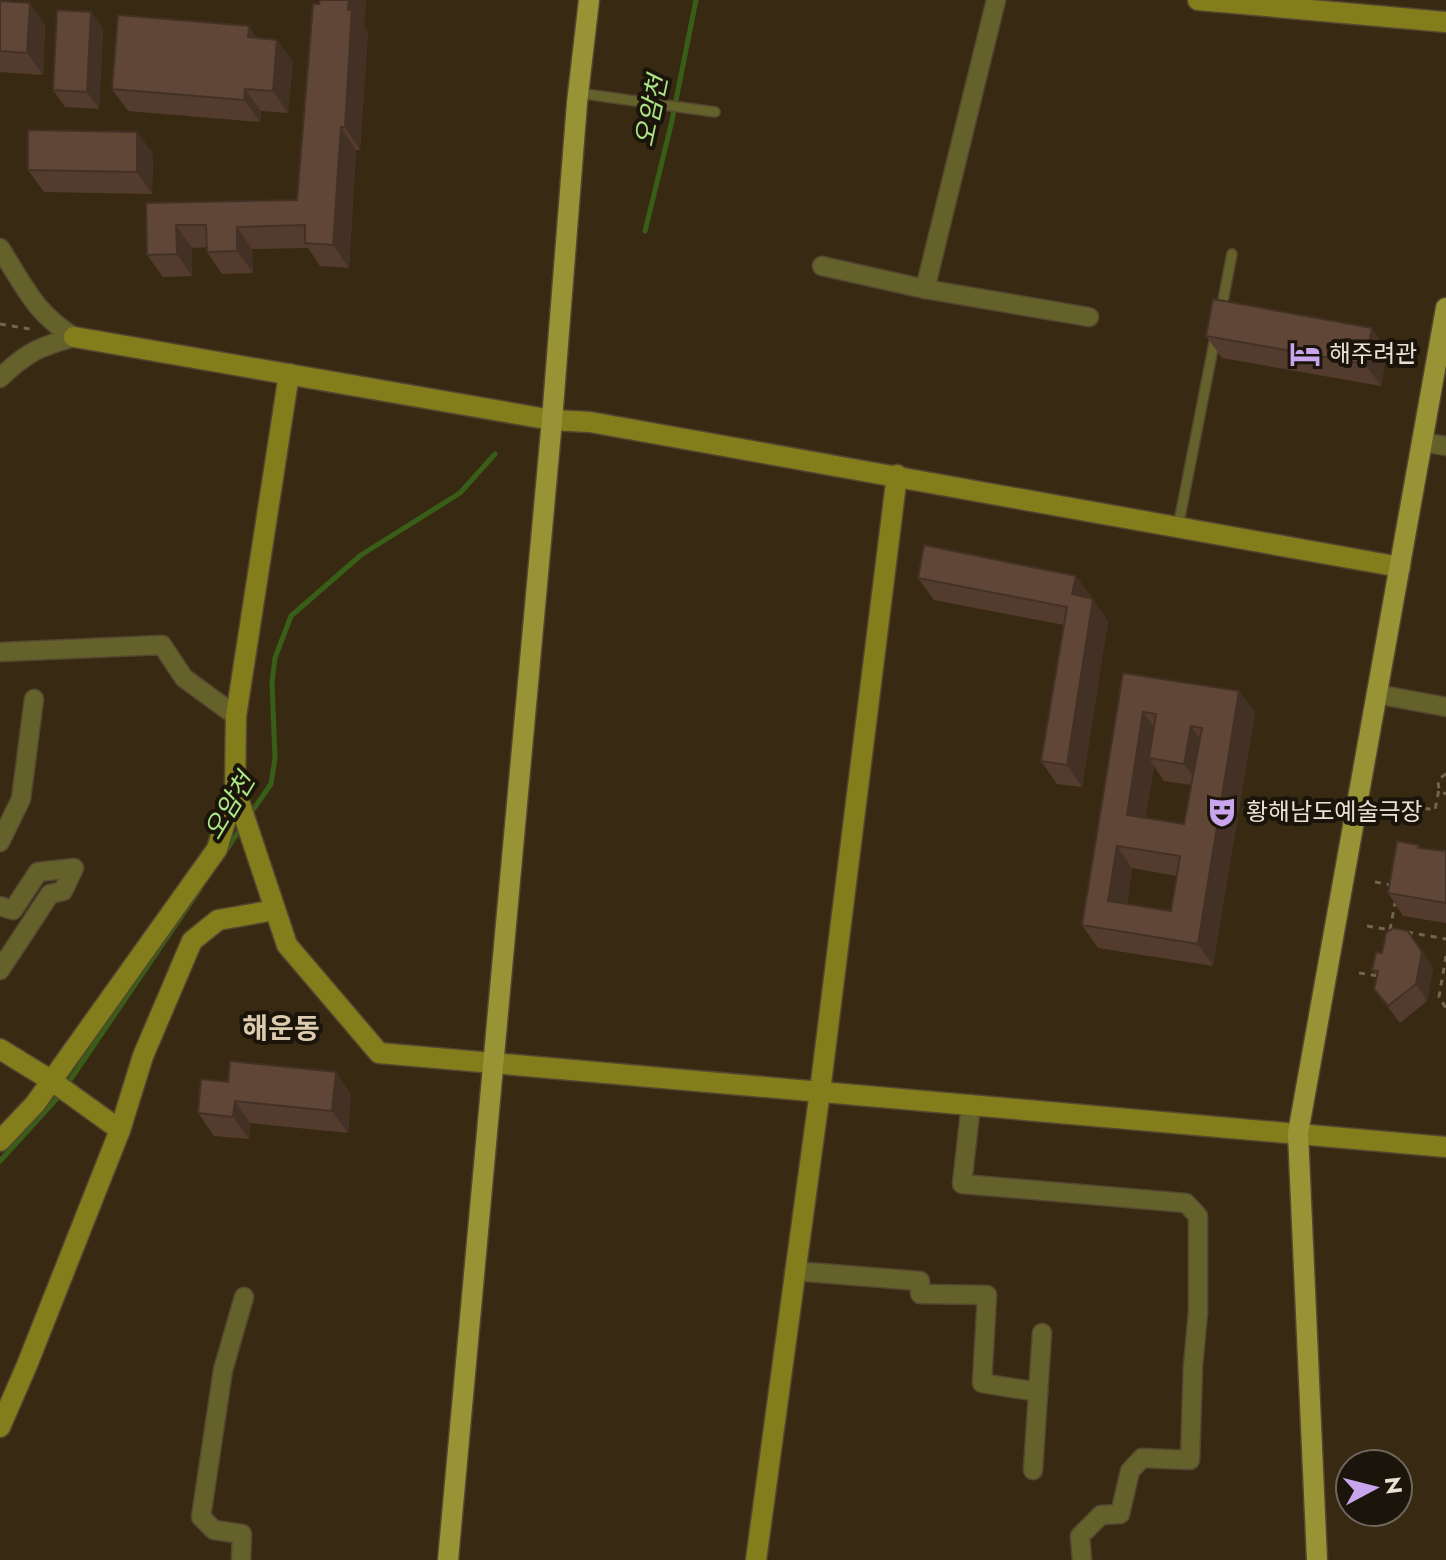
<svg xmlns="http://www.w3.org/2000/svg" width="1446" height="1560" viewBox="0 0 1446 1560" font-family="Jost,'Noto Sans KR',sans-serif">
<rect width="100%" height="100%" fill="#382a12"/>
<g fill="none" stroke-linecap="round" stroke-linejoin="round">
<!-- stream -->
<g stroke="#395e17" stroke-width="5">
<path d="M645,231L671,125L696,0"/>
<path d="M250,814L271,784L275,758L272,683L275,658L291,616L361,555L460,493L495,454"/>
<path d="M226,851L242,826"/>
<path d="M66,1086L200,889"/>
<path d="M0,1161L61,1094"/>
</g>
<!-- lane casing -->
<g stroke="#544731" stroke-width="12">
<g id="lane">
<path d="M578,93L715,112"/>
<path d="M1221,311L1232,254"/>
<path d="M1178,527L1215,338"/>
</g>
</g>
<!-- street casing -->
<g stroke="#544731" stroke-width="21">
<g id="street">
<path d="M0,248C25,287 34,312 74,337"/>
<path d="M822,266L925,289L1089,317"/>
<path d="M925,289L996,0"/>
<path d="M0,378C27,352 39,347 74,337"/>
<path d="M1422,442L1446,446"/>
<path d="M0,652L162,645L184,678L236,716"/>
<path d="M1376,694L1446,707"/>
<path d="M0,842L21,799L34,699"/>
<path d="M0,906L13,910L38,872L74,868L63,891L50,894L0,970"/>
<path d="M971,1104L962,1184L1186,1203L1198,1216V1312L1193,1366L1190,1460L1142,1458L1130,1471L1120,1514L1101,1515L1080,1536L1082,1560"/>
<path d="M794,1271L920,1281V1294L987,1295L982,1383L1038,1392"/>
<path d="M1033,1470L1042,1333"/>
<path d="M241,1560L242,1534L214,1530L201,1517L223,1370L244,1297"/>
</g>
</g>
<!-- secondary casing -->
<g stroke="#544731" stroke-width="23">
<g id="secondary">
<path d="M1198,0L1446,22"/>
<path d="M74,337L552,420L590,422L1400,567"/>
<path d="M289,374L236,716L235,789L287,945L379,1053L1446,1147"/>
<path d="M0,1049L52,1081L120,1130"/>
<path d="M0,1141L35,1104L217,849L235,789"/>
<path d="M0,1427L27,1365L120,1130L143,1056L192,941L218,920L275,910"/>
<path d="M756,1560L820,1091L897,475"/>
</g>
</g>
<!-- primary casing -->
<g stroke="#544731" stroke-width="23">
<g id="primary">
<path d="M448,1560L552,420L577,103L589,0"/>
<path d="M1317,1560L1298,1133L1446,308"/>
</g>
</g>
<!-- path -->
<g stroke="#716550" stroke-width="3" stroke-dasharray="6 6" stroke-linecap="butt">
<path d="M0,324L35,330"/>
<path d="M1446,774L1439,779C1437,786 1439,791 1446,794"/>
<path d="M1389,802L1435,810L1439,789"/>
<path d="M1375,882L1391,885"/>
<path d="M1367,926L1391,930"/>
<path d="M1390,930L1395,903"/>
<path d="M1407,932L1446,939"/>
<path d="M1446,956L1439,997L1446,1008"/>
<path d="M1359,973L1379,976"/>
</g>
<!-- lane -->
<use href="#lane" stroke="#64612b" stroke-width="9"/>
<!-- street -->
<use href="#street" stroke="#64612b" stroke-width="18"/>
<!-- secondary -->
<use href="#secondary" stroke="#837e1b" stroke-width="20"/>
<!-- primary -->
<use href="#primary" stroke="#989436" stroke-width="20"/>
</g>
<!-- wall -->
<g fill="#533c2e" fill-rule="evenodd">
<path d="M320,0H366L364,26L368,32L360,150H356L349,268L320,266L308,248L252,249L253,273L222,274L207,252V247L192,248V276L163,277L147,255L146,203L297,200Z"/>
<path d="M0,1L45,25L43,75L0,72Z"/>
<path d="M91,12L103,29L99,109L65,107L53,90Z"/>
<path d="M257,38L277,40L293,62L288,113L261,111L260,122L128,111L112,89Z"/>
<path d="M137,132L153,154L152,194L44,192L28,170Z"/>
<path d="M1206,336L1387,350L1381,386L1222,358Z"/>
<path d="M1076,576L1108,621L1082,787L1057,784L1041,761L1064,625L934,600L918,578Z"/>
<path d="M1123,673L1239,691L1255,713L1213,966L1098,948L1082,925ZM1154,766L1164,781L1192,785L1184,824L1145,818ZM1132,868L1177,876L1171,911L1127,904Z"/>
<path d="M1421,848L1446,851V923L1403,916L1388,893Z"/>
<path d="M1420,948L1433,969L1427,1001L1400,1023L1374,989L1377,976L1372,970L1382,953Z"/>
<path d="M201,1079L351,1094L348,1133L250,1123L249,1139L214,1136L198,1113Z"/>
</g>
<!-- shaded-wall -->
<g fill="#433126">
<path d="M349,0H366L364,26L368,32L360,150L345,127Z"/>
<path d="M30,3L45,25L43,75L27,53Z"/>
<path d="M91,12L103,29L99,109L87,92Z"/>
<path d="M249,26L264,49L248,37Z"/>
<path d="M277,40L293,62L288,113L273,91Z"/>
<path d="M245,89L261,111L260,122L244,100Z"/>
<path d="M341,127L356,150L349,268L333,245Z"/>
<path d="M137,132L153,154L152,194L137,172Z"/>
<path d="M176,225L192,248V276L177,254Z"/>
<path d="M237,227L252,249L253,273L237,251Z"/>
<path d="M1372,328L1387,350L1381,386L1365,364Z"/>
<path d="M1076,576L1091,598L1087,616L1072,594Z"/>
<path d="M1093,599L1108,621L1082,787L1067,765Z"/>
<path d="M1239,691L1255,713L1213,966L1198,944Z"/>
<path d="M1143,712L1159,734L1149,758L1154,766L1142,837L1127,815Z"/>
<path d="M1191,726L1206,748L1200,786L1184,764Z"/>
<path d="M1117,846L1132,868L1124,923L1108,901Z"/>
<path d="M1408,931L1433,969L1427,1001L1416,984Z"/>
<path d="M336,1072L351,1094L348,1133L332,1111Z"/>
<path d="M235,1101L250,1123L249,1139L233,1117Z"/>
</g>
<!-- building -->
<g fill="#604636" stroke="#433126" stroke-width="2" fill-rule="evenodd">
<path d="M320,0H349L348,10L352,9L345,127H341L333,245L305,243V225L237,227V251L207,252L206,225H176L177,254L147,255L146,203L297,200L313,4H319Z"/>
<path d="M0,1L30,3L27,53L0,51Z"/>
<path d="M57,10L91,12L87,92L53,90Z"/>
<path d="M118,15L249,26L248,37L277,40L273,91L245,89L244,100L112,89Z"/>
<path d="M28,130L137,132V172L28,170Z"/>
<path d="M1213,299L1372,328L1365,364L1206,336Z"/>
<path d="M924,545L1076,576L1072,594L1093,599L1067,765L1041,761L1067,607L918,578Z"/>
<path d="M1123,673L1239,691L1198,944L1082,925ZM1143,712L1156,714L1149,758L1184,764L1191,726L1202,728L1184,824L1127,815ZM1117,846L1180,856L1171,911L1108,901Z"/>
<path d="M1397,841L1419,845L1418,848L1446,851V903L1388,893Z"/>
<path d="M1393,928L1408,931L1422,952L1416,984L1388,1006L1374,989L1378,971L1372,970L1376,952L1382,953L1386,933Z"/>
<path d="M230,1061L336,1072L332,1111L235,1101L233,1117L198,1113L201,1079L228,1082Z"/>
</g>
<!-- icons -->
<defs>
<g id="hotel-bare" transform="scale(2.4)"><path d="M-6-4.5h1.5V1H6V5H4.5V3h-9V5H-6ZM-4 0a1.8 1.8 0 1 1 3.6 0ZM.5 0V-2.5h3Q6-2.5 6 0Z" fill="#c9a5ee" stroke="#1a140a" stroke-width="2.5" paint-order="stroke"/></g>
<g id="theatre-bare" transform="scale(2.4)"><path d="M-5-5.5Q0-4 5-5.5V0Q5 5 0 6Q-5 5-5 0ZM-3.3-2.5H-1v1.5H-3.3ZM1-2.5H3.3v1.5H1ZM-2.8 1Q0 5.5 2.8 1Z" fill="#c9a5ee" stroke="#1a140a" stroke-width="2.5" paint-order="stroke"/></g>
</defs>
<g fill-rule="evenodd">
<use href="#hotel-bare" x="1305" y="354"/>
<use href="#theatre-bare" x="1222" y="812"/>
</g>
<g text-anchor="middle" stroke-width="8" stroke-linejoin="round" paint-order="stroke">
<!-- poi labels -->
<g font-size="24" fill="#eae1d3" stroke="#1a140a" text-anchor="start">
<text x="1329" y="362">해주려관</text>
<text x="1246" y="820">황해남도예술극장</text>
</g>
<!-- water labels -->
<g font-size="26" font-style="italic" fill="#ace584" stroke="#1a140a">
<text transform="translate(651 111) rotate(-78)" y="9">오암천</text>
<text transform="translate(229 806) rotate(-59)" y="9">오암천</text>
</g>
<!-- quarter labels -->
<g font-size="28" font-weight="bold" fill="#dccbae" stroke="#1a140a">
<text x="281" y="1038">해운동</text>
</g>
</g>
<!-- north arrow -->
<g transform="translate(1374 1488) rotate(83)"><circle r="38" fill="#1a140a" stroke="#6d665a" stroke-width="2"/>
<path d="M0-6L14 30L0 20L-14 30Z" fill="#c9a5ee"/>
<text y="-12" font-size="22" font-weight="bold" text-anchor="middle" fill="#eae1d3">N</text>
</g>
</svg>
